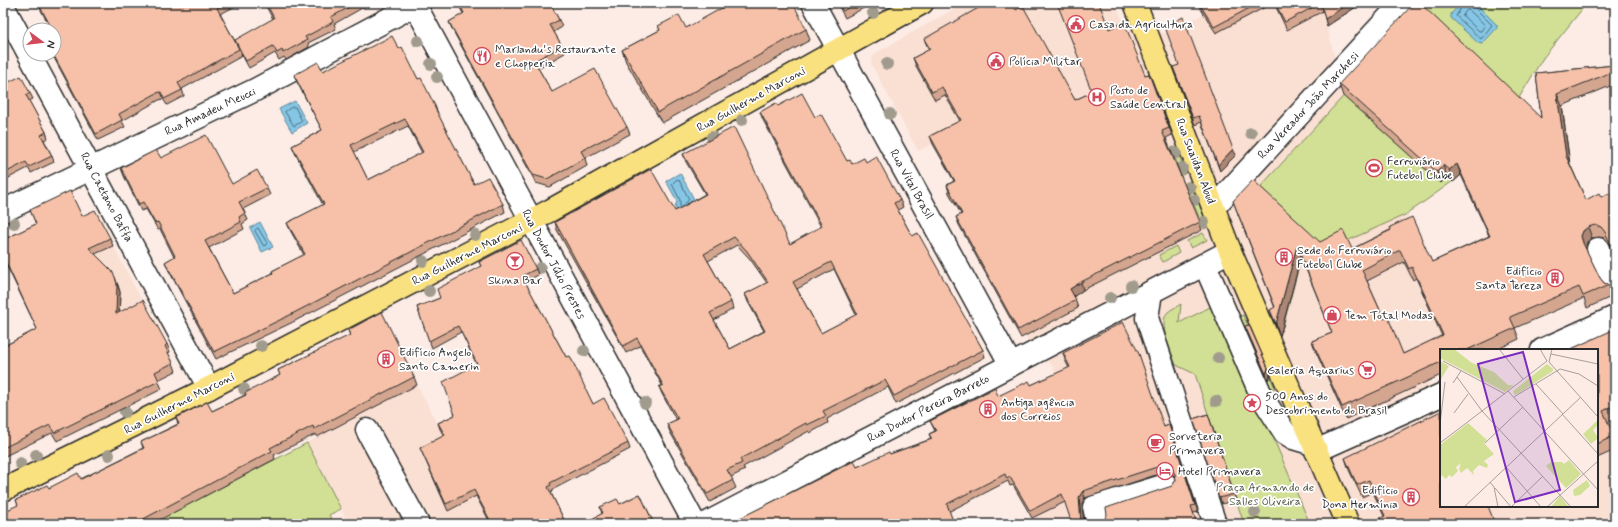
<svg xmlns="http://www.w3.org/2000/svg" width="1618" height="527" viewBox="0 0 1618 527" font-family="Mynerve,sans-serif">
<rect width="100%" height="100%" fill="#fcece5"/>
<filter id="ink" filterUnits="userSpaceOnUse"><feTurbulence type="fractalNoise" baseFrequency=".025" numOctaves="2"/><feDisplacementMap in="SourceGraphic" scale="8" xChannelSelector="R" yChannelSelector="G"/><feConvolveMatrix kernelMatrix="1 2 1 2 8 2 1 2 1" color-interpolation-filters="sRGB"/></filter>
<g filter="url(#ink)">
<!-- built -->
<g fill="#fadfd3">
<path d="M965,3H1115L1127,30L1167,33L1225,3H1321L1344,95L1429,3H1587L1543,58L1481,161L1407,214L1418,235L1470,350H1441L1427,381L1441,414V506L1488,510L1496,506H1597V458L1611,451L1615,461V524H1022L1063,502L1070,417L1053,367L1024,336L1019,335L1037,91L918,151L871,63L873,56L876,53Z"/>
<path d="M113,246L146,308L83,339L49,277Z"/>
<path d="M417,385L477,497L491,524H349L307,443Z"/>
</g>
<!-- green -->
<g fill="#d1e094" stroke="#7e8660">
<path d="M1429,3H1587L1543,58L1481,161L1407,214L1300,262L1283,327L1238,214L1239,210Z"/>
<path d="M1175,147L1186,173L1182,175L1171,148Z"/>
<path d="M1190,181L1208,227L1204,229L1185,183Z"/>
<path d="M1203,233L1207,240L1191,248L1187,241Z"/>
<path d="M1176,246L1179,253L1163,262L1159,255Z"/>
<path d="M1181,304L1179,323L1216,304L1310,524H1244L1195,374L1176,365C1172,352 1157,323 1168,312C1171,309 1177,307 1181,304Z"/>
<path d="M1243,315L1275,388L1267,392L1235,318Z"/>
<path d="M307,443L341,509L329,515L334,524H151Z"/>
</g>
<!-- water -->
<g fill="#85c6e6" stroke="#61889b">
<path d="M1461,3H1475L1497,25V28L1482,44L1478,43L1451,18V14Z"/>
<path d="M295,101L307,123L292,132L279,109Z"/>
<path d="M680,173L695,201L677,211L675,207L677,201L666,181Z"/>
<path d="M260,222L273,247L262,252L250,228Z"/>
</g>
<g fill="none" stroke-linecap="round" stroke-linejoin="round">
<!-- shore -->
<g stroke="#4f6976" stroke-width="1">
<path d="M1464,3L1456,16L1481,39L1492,25L1474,7L1473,3"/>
<path d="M1467,10H1469L1485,25L1481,31H1479L1463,16Z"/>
<path d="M292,107H295L302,121L294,126L285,112Z"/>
<path d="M680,207V200L672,184L677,179L679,180L689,199L685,204"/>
<path d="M258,228L267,243L265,246L263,245L255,231Z"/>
</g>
<!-- minor casing -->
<g stroke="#2b2b2b" stroke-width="25">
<g id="minor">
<path d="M414,3L695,524"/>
<path d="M813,3L1011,365"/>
<path d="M3,6L209,388"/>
<path d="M1214,207L1402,3"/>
<path d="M3,211L255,90L415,5"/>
<path d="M1598,249L1615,284"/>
<path d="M1205,265L1262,397L1285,433L1293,438L1313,444"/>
<path d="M1151,292L1147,318L1215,524"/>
<path d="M1542,350L1615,317"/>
<path d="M367,430L418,524"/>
<path d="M1316,451L1441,395"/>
<path d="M1095,523L1097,520L1094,507L1166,485"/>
<path d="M705,524L1230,251"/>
</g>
</g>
<!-- major casing -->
<g stroke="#2b2b2b" stroke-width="25">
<g id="major">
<path d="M1135,3L1230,251L1348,524"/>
<path d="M3,490L209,388L551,210L922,3"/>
</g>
</g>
<!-- minor -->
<use href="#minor" stroke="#fff" stroke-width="22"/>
<!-- major -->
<use href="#major" stroke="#fae180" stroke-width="22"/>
</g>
<!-- trees -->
<g fill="#a09b8d">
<circle cx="873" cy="13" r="6"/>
<circle cx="418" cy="41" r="6"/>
<circle cx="431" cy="64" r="6"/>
<circle cx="887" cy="64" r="6"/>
<circle cx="437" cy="77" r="6"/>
<circle cx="890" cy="114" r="6"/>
<circle cx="742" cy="120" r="6"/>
<circle cx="1251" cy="133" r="6"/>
<circle cx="712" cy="137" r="6"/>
<circle cx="1176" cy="153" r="6"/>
<circle cx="1182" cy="168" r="6"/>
<circle cx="1190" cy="188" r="6"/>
<circle cx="1194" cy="200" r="6"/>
<circle cx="1204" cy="222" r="6"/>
<circle cx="14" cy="223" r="6"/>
<circle cx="475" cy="235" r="6"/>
<circle cx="423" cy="261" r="6"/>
<circle cx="540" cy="268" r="6"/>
<circle cx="1131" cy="286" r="6"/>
<circle cx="429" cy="291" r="6"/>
<circle cx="1110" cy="298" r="6"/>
<circle cx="261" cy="346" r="6"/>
<circle cx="584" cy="351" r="6"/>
<circle cx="1218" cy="358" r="6"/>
<circle cx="244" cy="389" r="6"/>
<circle cx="1216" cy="401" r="6"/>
<circle cx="645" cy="403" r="6"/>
<circle cx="125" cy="412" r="6"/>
<circle cx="36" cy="455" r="6"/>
<circle cx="109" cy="455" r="6"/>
<circle cx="20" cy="463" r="6"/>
<circle cx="1255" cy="512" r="6"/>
</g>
<!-- wall -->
<g fill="#d4a690" stroke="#2b2b2b" fill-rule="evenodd">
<path d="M37,3H242L220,14L236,43L273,19L264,3H371L334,24L336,29L308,43L309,47L286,60L284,57L279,60L275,53L249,68L241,53L242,56L182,89L184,96L167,105L163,99L159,100L122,121L125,127L98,140L52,54H54V30H47L46,27L49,25Z"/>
<path d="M458,3H550L559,20L562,27L554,32L562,46L565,53L538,68L552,92L627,127L630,134L585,158L587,166L550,187L536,183L452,29L449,22L463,14Z"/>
<path d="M837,3H873L845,18Z"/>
<path d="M1197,3H1270L1271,4L1216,33Z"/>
<path d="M1274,3H1362L1327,26L1323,11L1287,30Z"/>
<path d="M1016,10L1075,100L1092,92L1109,29L1145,75L1149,74L1172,135L1166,138L1202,230L1083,290L1074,296L1078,308L1021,338L959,225L956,217L961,214L949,193L947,185L954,181L933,144L930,136L960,121L945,95L935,100L916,66L913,58L929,50L924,39Z"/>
<path d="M658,26L686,28L806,29L810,40L662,123L626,62L622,50L660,30Z"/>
<path d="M399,49L435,106L438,113H437L474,184L503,204L505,212L291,323L216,359L168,269L165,262L174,257L160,229L158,230L146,209L141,211L124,176L121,168L161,158L232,184L267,188L270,195L243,209L248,220L242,224L244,229L209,248L233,293L273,273L272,271L304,255L290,230L287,223L323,205L295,153L292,146L322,130L297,82L294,75L323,71ZM408,126L422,153L368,180L354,152Z"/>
<path d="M1615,65V84L1562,106L1570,164L1586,200L1613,196L1615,195V255L1609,243L1605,238L1599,237L1592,238L1587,242L1586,248V250L1600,278L1604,283L1609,285L1613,296L1587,308L1584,298L1515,328L1519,339L1496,350H1441V375L1346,419L1316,352L1312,341L1332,333L1301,257L1280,336L1270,310L1275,308L1233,201L1320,242L1352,249L1390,230L1432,262L1489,236L1461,175L1453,182L1447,176L1441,183L1343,96L1339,84L1541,118L1536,73ZM1404,262L1413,280L1416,278L1442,336L1403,354L1384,319L1367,281Z"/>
<path d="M1175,73L1236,155L1220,171L1201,122L1195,125Z"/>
<path d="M3,85L30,93L33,99L29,101L46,132L48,138L44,140L52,156L54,162L31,173L28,168L3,181Z"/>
<path d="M778,106L815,117L847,161L852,164L866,162L900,200L903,207L898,210L912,236L983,350L985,357L896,404L888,387L827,419L828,423L810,433L809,431L743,467L745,470L731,477L736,488L710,502L670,432L667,424L676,420L662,394L659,387L662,385L640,346L626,353L557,230L555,222L675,211L705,194L686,162L683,154L790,244L821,227L763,120L760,112ZM737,245L750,259L767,283L745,294L748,302L764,331L730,349L714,320L733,309L731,302L708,261ZM834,269L856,315L821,333L797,289Z"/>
<path d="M30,210L82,216L110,238L113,246L95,254L118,285L120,292L119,312L167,344L170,352L168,353L173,363L176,371L158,380L162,389L57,441L52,433L3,457V340L6,345L37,329L3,258V240L36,224Z"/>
<path d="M479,262L536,269L538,275L525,282L566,357L593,404L628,443L630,449L552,490L553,492L551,493L566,524H491L476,496L448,511L420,448L444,436L440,429L438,423L455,415L477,365L461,332L432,348L417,307L440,298L481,266Z"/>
<path d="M1245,326L1270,375L1268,380L1248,332Z"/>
<path d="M1615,329V419L1608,422L1615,438V450L1597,458V350Z"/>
<path d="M348,330L414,377L417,385L317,437L316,434L274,455L275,459L152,524H3L18,505L16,500L49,488L81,479L143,448L141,442L178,424L176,418L212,411L245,395L280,375L278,370L350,336Z"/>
<path d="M1063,353L1164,427L1169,425L1198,512L1194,513L1172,486L1176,480L1175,477V476L1169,473H1162L1085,498L1082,504L1084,524L1065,502L1032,518L1013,485L1010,486L1008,481L950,511L857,467L890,454L931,439L929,434L935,431L930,421L998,396L1031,385L1069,368L1065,360Z"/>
<path d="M1208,414L1236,500L1222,504L1193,419Z"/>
<path d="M1345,458L1495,524L1384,516L1373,492L1362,497L1349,470Z"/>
<path d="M640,494L654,524H589L588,521L602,514L600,507L620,504Z"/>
</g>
<!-- shaded-wall -->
<g fill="#ac8776" stroke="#2b2b2b">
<path d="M1349,3H1362L1327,26L1325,19Z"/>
<path d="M1557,94L1562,106L1570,167L1566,156Z"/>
<path d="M1233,149L1236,155L1220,171L1218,165Z"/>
<path d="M1457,164L1461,175L1453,182L1449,170Z"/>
<path d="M1443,165L1447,176L1441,183L1437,172Z"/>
<path d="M1588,227L1592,238L1587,242L1586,248L1587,254L1583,243L1581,236L1583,231Z"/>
<path d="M1297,246L1301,257L1280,336L1276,324Z"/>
<path d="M115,277L120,292L119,321L116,314Z"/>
<path d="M1081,282L1083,290L1073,297L1070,289Z"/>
<path d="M1268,368L1270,375L1268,380L1266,374Z"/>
<path d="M1083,491L1085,498L1082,504L1084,524L1081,522L1079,497Z"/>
</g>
<!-- building -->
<g fill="#f6c1a8" stroke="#2b2b2b" fill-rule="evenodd">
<path d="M38,3H227L217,8L239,49L178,83L182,90L164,99L161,92L157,93L119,114L122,120L96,134L53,54H54V30H47L46,27L50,25Z"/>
<path d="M266,3H357L331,17L333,22L305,37L307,40L283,53L282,50L277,53L273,46L246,61L235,40L274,18Z"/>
<path d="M459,3H550L559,20L550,25L562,46L534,61L552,92L595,69L627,127L581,151L585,158L547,179L533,175L449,22L464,13Z"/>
<path d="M731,3H793L806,29L658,112L622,50L660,30L658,26L679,15L686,28Z"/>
<path d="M838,3H856L843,11Z"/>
<path d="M987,3H1012L1016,10L1023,6L1075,100L1092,92L1057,3H1099L1109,29L1124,22L1145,75L1149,74L1169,128L1162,131L1200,222L1081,282L1070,289L1076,300L1018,330L956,217L962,214L947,185L955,181L930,136L961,120L942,87L932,92L913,58L930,49L924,39Z"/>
<path d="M1199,3H1259L1214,27Z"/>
<path d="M1275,3H1349L1325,19L1321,3L1285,22Z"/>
<path d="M1414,3H1420L1541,118L1536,73L1615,65V71L1557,94L1566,156L1586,200L1599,193L1601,197L1611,193L1613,196L1615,195V253L1605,232L1601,227L1595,225L1588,227L1583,231L1581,236L1583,243L1600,278L1604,283L1609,285L1583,296L1579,287L1510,317L1515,328L1467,350H1441V362L1342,407L1312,341L1332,333L1297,246L1276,324L1270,310L1275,307L1233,201L1253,180L1320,242L1343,230L1352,249L1391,230L1390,227L1412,217L1432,262L1490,236L1457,164L1449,170L1443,165L1437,172L1339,84ZM1400,250L1409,269L1412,267L1443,335L1403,354L1388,317L1384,319L1362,270Z"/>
<path d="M1183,17L1233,149L1218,165L1199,116L1193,118L1173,67L1179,65L1165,27Z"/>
<path d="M392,36L399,49L402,47L418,79L421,78L435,106H434L474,184L488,177L503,204L288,316L214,352L165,262L175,256L158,222L155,223L143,202L139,204L121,168L156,150L161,158L206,135L232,184L257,170L267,188L239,202L245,213L239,217L241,222L205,241L233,293L273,273L272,271L305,254L287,223L324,204L292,146L322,130L294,75L318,62L323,71ZM405,119L423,152L368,180L351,145Z"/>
<path d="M21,76L30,93L26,95L46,132L41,135L52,156L29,167L26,162L3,174V85Z"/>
<path d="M802,93L815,117L821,114L847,161L850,160L852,164L864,158L866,162L876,156L900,200L894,203L912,236L918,233L983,350L894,396L885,380L823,411L826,416L807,425L806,423L740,459L742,463L727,470L733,480L707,494L667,424L678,419L659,387L663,385L637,338L623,346L555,222L651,169L675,211L706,194L683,154L734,127L790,244L822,226L760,112L776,103L778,106ZM734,237L747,251L768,282L745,294L765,331L730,349L710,313L731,302L704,254ZM831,262L857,314L821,333L793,282Z"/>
<path d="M70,191L82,216L95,210L110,238L89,248L112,271L115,277L117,284L116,314L143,300L167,344L165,346L173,363L155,372L159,381L54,433L50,425L3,448V340L6,345L37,329L3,256V240L36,224L30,210Z"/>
<path d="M521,240L536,269L522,276L566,357L570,356L593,404L604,398L628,443L550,483L551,485L548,487L566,524H492L474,490L446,504L420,448L445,435L438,423L455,415L443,382L477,364L458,326L429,341L417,307L440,298L437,289L481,266L479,262Z"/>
<path d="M382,312L414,377L314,429L313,426L270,448L272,451L134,524H3V512L18,505L16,500L47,485L49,488L78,473L81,479L144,448L141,442L179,424L176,418L207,402L212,411L246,395L245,393L280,375L278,370L350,335L348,330Z"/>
<path d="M1123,322L1139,354L1164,427L1169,425L1195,505L1191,506L1197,524H1101L1102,523L1107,515L1106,508L1172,486L1176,480L1175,474L1172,469L1167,466H1160L1083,491L1079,497L1081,522L1084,524H1072L1062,494L1030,511L1010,477L1007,479L1005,474L947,504L954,524H728L854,461L857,467L889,452L890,454L932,439L929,434L936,431L930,421L995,388L998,396L1029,381L1031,385L1070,367L1063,353Z"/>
<path d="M1249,325L1268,368L1266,374L1245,326Z"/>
<path d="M1615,329V405L1603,411L1614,436L1597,444V350H1569Z"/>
<path d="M1441,411V506H1488L1495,524H1375L1374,521L1385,516L1369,480L1357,485L1345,458Z"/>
<path d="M1208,414L1234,494L1219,498L1193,419Z"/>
<path d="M640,494L653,522L648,524H590L588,521L603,513L600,507L617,499L620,504Z"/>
<path d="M1016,518L1018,524H1005Z"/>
</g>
</g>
<!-- icons -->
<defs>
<g id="civic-ring" transform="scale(0.9)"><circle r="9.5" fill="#fff" stroke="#d1495b" stroke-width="1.5"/><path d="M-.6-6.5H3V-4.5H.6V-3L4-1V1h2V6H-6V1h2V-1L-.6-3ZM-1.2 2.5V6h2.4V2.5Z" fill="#d1495b"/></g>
<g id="restaurant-ring" transform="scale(0.9)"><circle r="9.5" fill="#fff" stroke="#d1495b" stroke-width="1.5"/><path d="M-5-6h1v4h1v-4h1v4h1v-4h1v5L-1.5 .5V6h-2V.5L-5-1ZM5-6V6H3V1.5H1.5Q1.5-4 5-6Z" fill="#d1495b"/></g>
<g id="hospital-ring" transform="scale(0.9)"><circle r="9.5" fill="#fff" stroke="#d1495b" stroke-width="1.5"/><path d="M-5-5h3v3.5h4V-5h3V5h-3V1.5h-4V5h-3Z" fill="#d1495b"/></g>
<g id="stadium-ring" transform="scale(0.9)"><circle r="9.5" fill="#fff" stroke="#d1495b" stroke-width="1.5"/><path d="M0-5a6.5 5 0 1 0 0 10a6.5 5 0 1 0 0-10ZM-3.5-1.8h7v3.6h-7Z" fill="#d1495b"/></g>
<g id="building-ring" transform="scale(0.9)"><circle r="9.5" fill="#fff" stroke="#d1495b" stroke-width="1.5"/><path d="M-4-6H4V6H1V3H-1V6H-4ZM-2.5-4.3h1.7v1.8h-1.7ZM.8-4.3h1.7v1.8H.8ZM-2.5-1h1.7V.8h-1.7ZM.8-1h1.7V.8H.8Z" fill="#d1495b"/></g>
<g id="bar-ring" transform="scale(0.9)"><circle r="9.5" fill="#fff" stroke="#d1495b" stroke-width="1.5"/><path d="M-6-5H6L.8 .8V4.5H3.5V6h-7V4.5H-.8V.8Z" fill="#d1495b"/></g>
<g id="shop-ring" transform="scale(0.9)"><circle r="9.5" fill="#fff" stroke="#d1495b" stroke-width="1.5"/><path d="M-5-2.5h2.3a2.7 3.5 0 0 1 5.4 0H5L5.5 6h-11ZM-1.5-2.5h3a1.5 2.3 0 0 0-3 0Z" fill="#d1495b"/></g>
<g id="supermarket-ring" transform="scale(0.9)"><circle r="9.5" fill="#fff" stroke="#d1495b" stroke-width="1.5"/><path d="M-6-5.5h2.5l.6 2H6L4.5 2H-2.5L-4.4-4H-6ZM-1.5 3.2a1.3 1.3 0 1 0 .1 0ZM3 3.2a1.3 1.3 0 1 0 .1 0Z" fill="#d1495b"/></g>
<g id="sight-ring" transform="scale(0.9)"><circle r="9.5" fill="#fff" stroke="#d1495b" stroke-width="1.5"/><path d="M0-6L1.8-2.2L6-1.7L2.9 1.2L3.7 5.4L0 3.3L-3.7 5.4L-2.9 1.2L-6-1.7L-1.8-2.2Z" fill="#d1495b"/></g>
<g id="cafe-ring" transform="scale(0.9)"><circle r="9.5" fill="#fff" stroke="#d1495b" stroke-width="1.5"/><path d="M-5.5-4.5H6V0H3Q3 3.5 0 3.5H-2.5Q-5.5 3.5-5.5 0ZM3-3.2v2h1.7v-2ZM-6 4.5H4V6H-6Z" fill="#d1495b"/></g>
<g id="hotel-ring" transform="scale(0.9)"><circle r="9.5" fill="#fff" stroke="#d1495b" stroke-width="1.5"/><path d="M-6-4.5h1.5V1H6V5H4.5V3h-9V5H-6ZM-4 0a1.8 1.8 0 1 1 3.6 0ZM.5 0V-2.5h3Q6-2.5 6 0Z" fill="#d1495b"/></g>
</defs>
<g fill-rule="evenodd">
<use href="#civic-ring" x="1076" y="24"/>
<use href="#restaurant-ring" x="482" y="56"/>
<use href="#civic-ring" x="996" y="61"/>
<use href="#hospital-ring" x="1097" y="97"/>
<use href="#stadium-ring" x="1374" y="168"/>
<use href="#building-ring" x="1284" y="257"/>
<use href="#bar-ring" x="515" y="261"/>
<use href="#building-ring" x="1555" y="278"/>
<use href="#shop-ring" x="1332" y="315"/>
<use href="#building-ring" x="386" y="359"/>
<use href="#supermarket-ring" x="1367" y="370"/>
<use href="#sight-ring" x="1252" y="403"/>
<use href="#building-ring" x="988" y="409"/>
<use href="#cafe-ring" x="1156" y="443"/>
<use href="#hotel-ring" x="1165" y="471"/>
<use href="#building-ring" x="1411" y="497"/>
</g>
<g text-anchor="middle" stroke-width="3.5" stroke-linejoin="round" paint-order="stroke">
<!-- poi labels -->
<g font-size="12" fill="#2b2b2b" stroke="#fff" text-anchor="start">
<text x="1089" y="28">Casa da Agricultura</text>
<text x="495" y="53">Marlandu's Restaurante<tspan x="495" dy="14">e Chopperia</tspan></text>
<text x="1009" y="65">Polícia Militar</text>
<text x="1110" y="94">Posto de<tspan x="1110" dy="14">Saúde Central</tspan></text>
<text x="1387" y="165">Ferroviário<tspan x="1387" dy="14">Futebol Clube</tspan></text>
<text x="1297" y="254">Sede do Ferroviário<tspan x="1297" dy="14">Futebol Clube</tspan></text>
<text x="1542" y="275" text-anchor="end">Edifício<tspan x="1542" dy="14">Santa Tereza</tspan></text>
<text x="515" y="284" text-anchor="middle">Skina Bar</text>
<text x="1345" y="319">Tem Total Modas</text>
<text x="399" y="356">Edifício Angelo<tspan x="399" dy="14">Santo Camerin</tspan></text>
<text x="1354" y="374" text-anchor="end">Galeria Aquarius</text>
<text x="1265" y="400">500 Anos do<tspan x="1265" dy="14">Descobrimento do Brasil</tspan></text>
<text x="1001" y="406">Antiga agência<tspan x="1001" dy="14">dos Correios</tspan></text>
<text x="1169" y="440">Sorveteria<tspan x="1169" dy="14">Primavera</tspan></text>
<text x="1178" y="475">Hotel Primavera</text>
<text x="1398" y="494" text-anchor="end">Edifício<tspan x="1398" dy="14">Dona Hermínia</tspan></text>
</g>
<!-- street labels -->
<g font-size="12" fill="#2b2b2b" stroke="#fff">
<text transform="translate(751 99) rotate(-29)" y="4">Rua Guilherme Marconi</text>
<text transform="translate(1308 105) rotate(-47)" y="4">Rua Vereador João Marchesi</text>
<text transform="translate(210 111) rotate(-25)" y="4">Rua Amadeu Meucci</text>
<text transform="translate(1196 161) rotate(69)" y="4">Rua Suaidan Abud</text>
<text transform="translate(912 184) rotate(61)" y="4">Rua Vital Brasil</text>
<text transform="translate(107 197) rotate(62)" y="4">Rua Caetano Baffa</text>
<text transform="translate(467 254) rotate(-27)" y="4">Rua Guilherme Marconi</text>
<text transform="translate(554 264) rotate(62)" y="4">Rua Doutor Júlio Prestes</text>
<text transform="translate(179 403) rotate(-27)" y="4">Rua Guilherme Marconi</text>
<text transform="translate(928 408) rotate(-27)" y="4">Rua Doutor Pereira Barreto</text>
</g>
<!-- park labels -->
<g font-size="12" fill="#545845" stroke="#fff">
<text x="1265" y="491">Praça Armando de<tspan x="1265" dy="14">Salles Oliveira</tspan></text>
</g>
</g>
<!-- overview -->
<g transform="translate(1440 349)">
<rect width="158" height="158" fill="#fcece5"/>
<path d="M0,0H14L32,14L54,23L68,36H74L65,43L0,9ZM0,12L9,17L0,32ZM107,15L113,20V22L79,44L75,46L74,45L73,42ZM158,71V76L153,81L158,89L151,95L143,85ZM28,74L47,91L44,94L54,105L44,112L48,116L47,119L39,116L33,122L34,126L27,119L21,124L19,120L21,114L16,118L18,122L12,128L9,126L6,130L0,125V96ZM129,111L141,125L126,139L106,117L111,113H122L124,115ZM147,131L150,137L140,146L134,147L133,141ZM120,147L129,158H111Z" fill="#d1e094"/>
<path fill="none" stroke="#a89f9b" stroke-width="1" d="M59,0L83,30M100,0L107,12L42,62L131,158M112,0L109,13L158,68M111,5L158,15M3,12L65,45M13,34L21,22M96,35L123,65M68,42L158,141M74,48L120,20L139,25L158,37M14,64L28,45M122,65L158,105M0,75L5,33M0,94L42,62L17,28M45,94L83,58M66,118L101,158M50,133L54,138L58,158M55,139L71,158M24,158L141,48M71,158L103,127M107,158L158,112"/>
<path fill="#7b2cbf" fill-opacity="0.15" stroke="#7b2cbf" stroke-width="2" d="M83,3L120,141L75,153L38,15Z"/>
<rect width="158" height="158" fill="none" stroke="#2b2b2b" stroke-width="2"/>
</g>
<!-- margin -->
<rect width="1618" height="527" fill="none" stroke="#fff" stroke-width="16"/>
<rect x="8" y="8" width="1602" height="511" fill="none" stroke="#2b2b2b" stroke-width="1.5" filter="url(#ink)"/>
<!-- north arrow -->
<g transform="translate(42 42) rotate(105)"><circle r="19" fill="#ffffff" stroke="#aaaaaa"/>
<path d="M0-3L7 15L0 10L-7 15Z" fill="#d1495b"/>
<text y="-6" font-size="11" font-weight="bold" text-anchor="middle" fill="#2b2b2b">N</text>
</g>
</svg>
